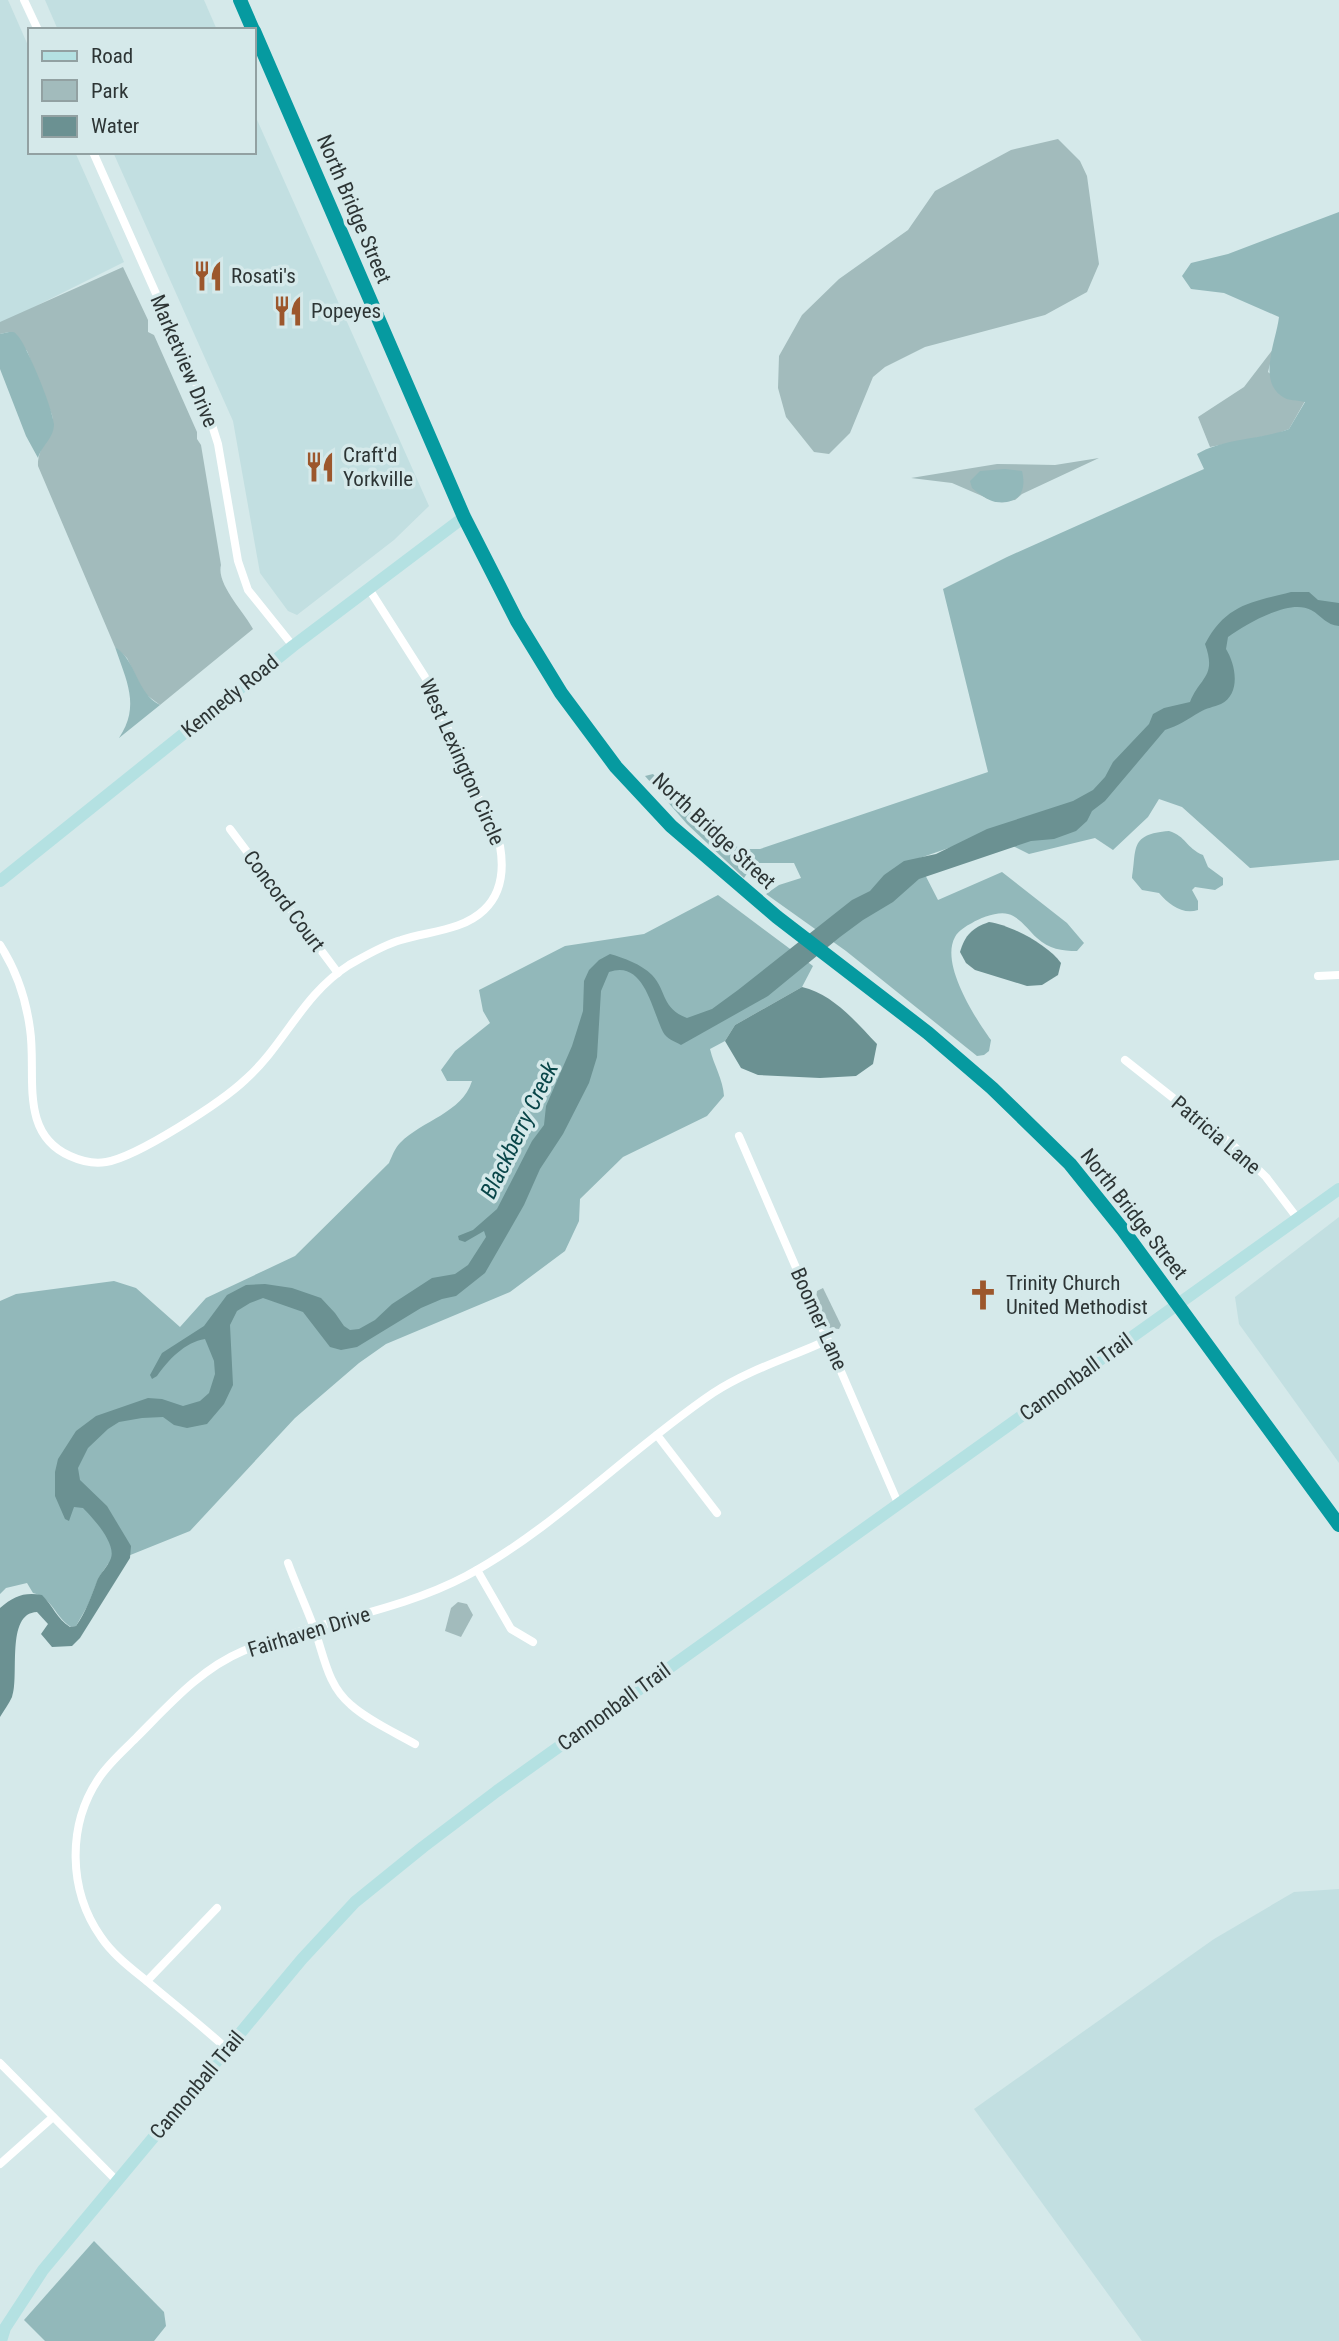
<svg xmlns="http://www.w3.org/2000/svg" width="1339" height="2341" viewBox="0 0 1339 2341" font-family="'Roboto Condensed',sans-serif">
<rect width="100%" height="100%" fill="#d5e9ea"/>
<!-- built -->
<g fill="#c2dfe1">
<path d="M0,0H8L30,50V152H75L124,262L0,324Z"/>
<path d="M45,0H204L217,30H58Z"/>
<path d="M254,113L429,506L394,540L297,615L288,611L260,573L233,421L113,152H254Z"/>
<path d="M1339,1217V1463L1239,1324L1235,1297Z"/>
<path d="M1339,1889V2341H1142L974,2109L1214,1939L1294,1892Z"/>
</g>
<!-- green -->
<g fill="#a2bbbc">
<path d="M1058,139L1080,161L1087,176L1099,264L1087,292L1045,315L925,347L885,367L873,377L850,433L829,454L814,452L786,417L778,388L779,356L802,315L839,279L908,230L935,191L1011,150Z"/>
<path d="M123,267L148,320V332L154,335L197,432V439L201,445L221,565C216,584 244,612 253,629L160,705L144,693L127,658L115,647L38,466C37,446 56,433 52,415L27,351L9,332L0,334V322Z"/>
<path d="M1274,348L1268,372L1305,401L1289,429L1276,434L1210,447L1198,417L1244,387Z"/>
<path d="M1099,458L1022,494L1015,500L996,502L952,483L911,478L997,464L1055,465Z"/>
<path d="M823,1288L841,1325L839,1329L829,1328L816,1299L817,1291Z"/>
<path d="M458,1602L467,1604L473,1615L461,1637L445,1631L451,1608Z"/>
</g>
<!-- forest -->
<g fill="#92b8ba">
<path d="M1339,212V860L1250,868L1182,807L1159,799L1148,817L1113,850L1095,838L1029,854L989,834L917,859L938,900L1002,872L1067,923L1084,943L1077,951C1062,951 1049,949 1037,938C1028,930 1020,917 1008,914C998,911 980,918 972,923C966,926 958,931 955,937C940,964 975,1018 991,1040L989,1051L984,1055L977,1056L846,951L766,894L779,885L801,878L794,863H754L744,878L687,824L645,776L653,774L709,830L741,849H760L988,772L943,589L1007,557L1204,469L1197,454C1225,438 1260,440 1289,429L1305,402C1298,400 1288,401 1283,397C1257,381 1276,342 1279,317L1224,293L1191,289L1182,276L1191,263L1228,254Z"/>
<path d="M9,332C14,332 14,331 18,336C28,348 53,409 54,424C54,438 42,445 38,458L26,436L0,369V334Z"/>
<path d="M1005,469L1022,471C1027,491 1019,505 996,502C988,501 978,493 972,488L970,481L980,471Z"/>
<path d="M115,647C137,661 136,693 160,705L119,738C141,706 126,680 115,647Z"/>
<path d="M1169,831C1186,836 1186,848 1203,855L1208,867L1223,878V885L1215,890L1195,887L1192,890L1198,901V910C1183,915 1169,905 1159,893L1142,890L1132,878C1137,849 1129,834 1169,831Z"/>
<path d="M718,895L813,966L802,987L735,1025L725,1041L710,1049C714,1066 723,1079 724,1096L707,1116L623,1157L580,1199L579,1221L565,1251L510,1292L386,1344L359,1363L295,1418L190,1531L108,1564L99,1577L88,1605L76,1626L71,1627C55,1617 52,1597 33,1593L27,1583L6,1588L0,1594V1301L16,1294L114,1281L136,1288L180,1327L206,1298L295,1256L389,1163C392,1156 395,1148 400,1143C423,1120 462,1113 472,1081H447L441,1070L455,1051L490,1023L483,1011L479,990L565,946L644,934Z"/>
<path d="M94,2241L164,2312L166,2326L154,2341H45L24,2320Z"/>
</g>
<!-- water -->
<g fill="#6b9192">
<path d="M1291,592H1309L1318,600L1339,603V626C1326,625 1322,616 1311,610C1290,598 1246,624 1228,637L1226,649C1236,665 1241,694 1221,704C1214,707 1206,708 1200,712C1188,719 1178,726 1165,730L1105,801L1092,811L1087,821L1076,831L1054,839L1031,841L919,879L893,902L863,920L840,937L768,996L681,1045C674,1041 667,1039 663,1032C652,1010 644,959 609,972L601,991L597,1057L589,1083L563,1134L540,1169L524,1205L485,1273L456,1296L442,1299L421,1308L357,1347L341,1350L330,1347L303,1312L263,1298L250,1303L237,1311L230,1325L233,1385L224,1404L207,1424L187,1428L174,1425L163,1417L142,1418L119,1422L108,1429L88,1448L78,1468L80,1480L107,1506L131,1546L130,1558L80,1638L72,1646L52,1647L41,1634L48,1624L37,1612C5,1613 20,1677 12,1697C9,1704 4,1710 0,1717V1608C14,1596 24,1592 42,1595C53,1606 57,1619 70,1627L76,1626C86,1612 91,1597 97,1581C100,1573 108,1567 111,1558C116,1543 93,1518 83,1508L74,1507L69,1521L65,1519L55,1496V1472L58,1459L76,1431L96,1416L148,1398L162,1399L183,1406L200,1401L209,1393L215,1374L214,1361L205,1339C185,1342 168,1360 157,1376L152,1379L150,1375L162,1353L204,1326L227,1295L246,1285L265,1284L292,1288L321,1298L335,1313L344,1326L350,1330L359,1329L375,1320L392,1304L432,1278L455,1274L468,1265L486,1237L484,1231L465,1242L459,1240L458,1236L473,1230L497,1209L532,1141L544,1125L546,1106L572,1046L583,1011L584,981L589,970L599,960L610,954C624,958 641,964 652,975C667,991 661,1008 687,1018L712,1009L738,990L852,900L870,891L884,875L904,861L936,854L987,829L1073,801L1093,790L1105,777L1113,762L1149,724L1153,714L1164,708L1190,702C1200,677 1217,677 1205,644C1226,604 1252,602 1291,592Z"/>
<path d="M989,922C1011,925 1048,945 1061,963L1058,975L1042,985L1027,986L975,970L966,963L960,952C965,935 972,928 989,922Z"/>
<path d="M802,987C833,994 856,1022 877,1044L873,1064L856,1076L820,1078L758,1075L741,1068L725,1041L735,1025Z"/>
</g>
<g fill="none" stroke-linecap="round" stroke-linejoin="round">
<!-- street -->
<g stroke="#fff" stroke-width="8">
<path d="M24,0L38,30"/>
<path d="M93,152L206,406L218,444L238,561L248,590L293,646"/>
<path d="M230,829L338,973"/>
<path d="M0,945C16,970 26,999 30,1029C37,1074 18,1133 70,1156C81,1161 94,1164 106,1162C137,1157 222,1102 246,1079C285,1044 302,995 349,965C365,956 383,945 401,940C429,931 462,931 484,910C502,893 504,869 500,846L425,677L369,589"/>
<path d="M1318,976L1339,975"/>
<path d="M1125,1060L1234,1146L1266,1177L1298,1219"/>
<path d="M739,1136L898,1503"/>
<path d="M657,1435L717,1513"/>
<path d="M288,1563C296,1585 306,1606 314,1628C324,1655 327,1685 351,1705C369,1721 394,1732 415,1744"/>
<path d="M477,1570L511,1629L533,1642"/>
<path d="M147,1981L217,1908"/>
<path d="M227,2049C202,2026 175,2005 149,1983C132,1969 113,1955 101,1937C68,1890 67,1825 99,1778C109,1763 123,1751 136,1738C168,1706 200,1669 243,1651C316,1621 396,1613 466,1576C554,1529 630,1449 713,1393C748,1370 791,1357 828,1340"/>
<path d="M0,2063L117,2181"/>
<path d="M0,2164L53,2117"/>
</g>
<!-- secondary -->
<g stroke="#b4e1e2" stroke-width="12">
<path d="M0,881L293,646L464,517"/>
<path d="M1,2341L5,2328L43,2270L302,1959L355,1902L423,1847L497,1791L1339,1189"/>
</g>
<!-- highway -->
<g stroke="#069aa0" stroke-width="14">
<path d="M240,0L253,30"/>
<path d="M254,31L464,517L517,621L561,693L616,767L671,826L777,917L928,1033L992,1088L1070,1164L1123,1230L1339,1525"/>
</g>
</g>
<!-- icons -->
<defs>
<g id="restaurant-bare" transform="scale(2.415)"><path d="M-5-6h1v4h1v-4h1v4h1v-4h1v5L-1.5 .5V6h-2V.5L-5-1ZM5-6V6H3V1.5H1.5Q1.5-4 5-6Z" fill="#9c572c" stroke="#d5e9ea" stroke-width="2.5" paint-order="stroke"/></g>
<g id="church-bare" transform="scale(2.415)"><path d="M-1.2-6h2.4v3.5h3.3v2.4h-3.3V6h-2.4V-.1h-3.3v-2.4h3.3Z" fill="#9c572c" stroke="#d5e9ea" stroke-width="2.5" paint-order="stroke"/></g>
</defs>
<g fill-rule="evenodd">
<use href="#restaurant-bare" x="208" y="276"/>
<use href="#restaurant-bare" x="288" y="311"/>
<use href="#restaurant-bare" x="320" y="467"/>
<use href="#church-bare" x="983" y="1295"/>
</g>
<g text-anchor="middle" stroke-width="7" stroke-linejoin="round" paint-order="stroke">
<!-- street labels -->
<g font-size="21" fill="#2d3535" stroke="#d5e9ea">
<text transform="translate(354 209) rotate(67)" y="7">North Bridge Street</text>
<text transform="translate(184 361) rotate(67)" y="7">Marketview Drive</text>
<text transform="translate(230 696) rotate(-39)" y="7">Kennedy Road</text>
<text transform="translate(462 762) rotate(66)" y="7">West Lexington Circle</text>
<text transform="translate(714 831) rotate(43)" y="7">North Bridge Street</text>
<text transform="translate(284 901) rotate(53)" y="7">Concord Court</text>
<text transform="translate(1216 1135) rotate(40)" y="7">Patricia Lane</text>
<text transform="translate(1134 1214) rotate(52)" y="7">North Bridge Street</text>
<text transform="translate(819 1319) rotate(66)" y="7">Boomer Lane</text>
<text transform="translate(1076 1377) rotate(-36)" y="7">Cannonball Trail</text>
<text transform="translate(309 1632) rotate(-17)" y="7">Fairhaven Drive</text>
<text transform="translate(614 1707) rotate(-36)" y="7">Cannonball Trail</text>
<text transform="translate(197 2085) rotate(-50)" y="7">Cannonball Trail</text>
</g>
<!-- poi labels -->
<g font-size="21" fill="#2d3535" stroke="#d5e9ea" text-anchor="start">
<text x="231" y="283">Rosati's</text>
<text x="311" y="318">Popeyes</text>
<text x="343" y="462">Craft'd<tspan x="343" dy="24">Yorkville</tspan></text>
<text x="1006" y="1290">Trinity Church<tspan x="1006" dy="24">United Methodist</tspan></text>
</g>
<!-- water labels -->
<g font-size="23" font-style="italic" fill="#094649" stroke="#d5e9ea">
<text transform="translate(519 1130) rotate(-64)" y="8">Blackberry Creek</text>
</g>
</g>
<!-- legend -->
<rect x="28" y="28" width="228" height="126" fill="#d5e9ea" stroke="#92a1a2" stroke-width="2"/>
<rect x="42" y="51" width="35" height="10" fill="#b4e1e2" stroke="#92a1a2" stroke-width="2"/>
<text x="91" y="63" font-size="21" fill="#2d3535">Road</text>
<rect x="42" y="80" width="35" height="21" fill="#a2bbbc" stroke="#92a1a2" stroke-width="2"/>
<text x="91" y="98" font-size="21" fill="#2d3535">Park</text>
<rect x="42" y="116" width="35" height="21" fill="#6b9192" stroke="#92a1a2" stroke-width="2"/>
<text x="91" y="133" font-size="21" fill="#2d3535">Water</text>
</svg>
